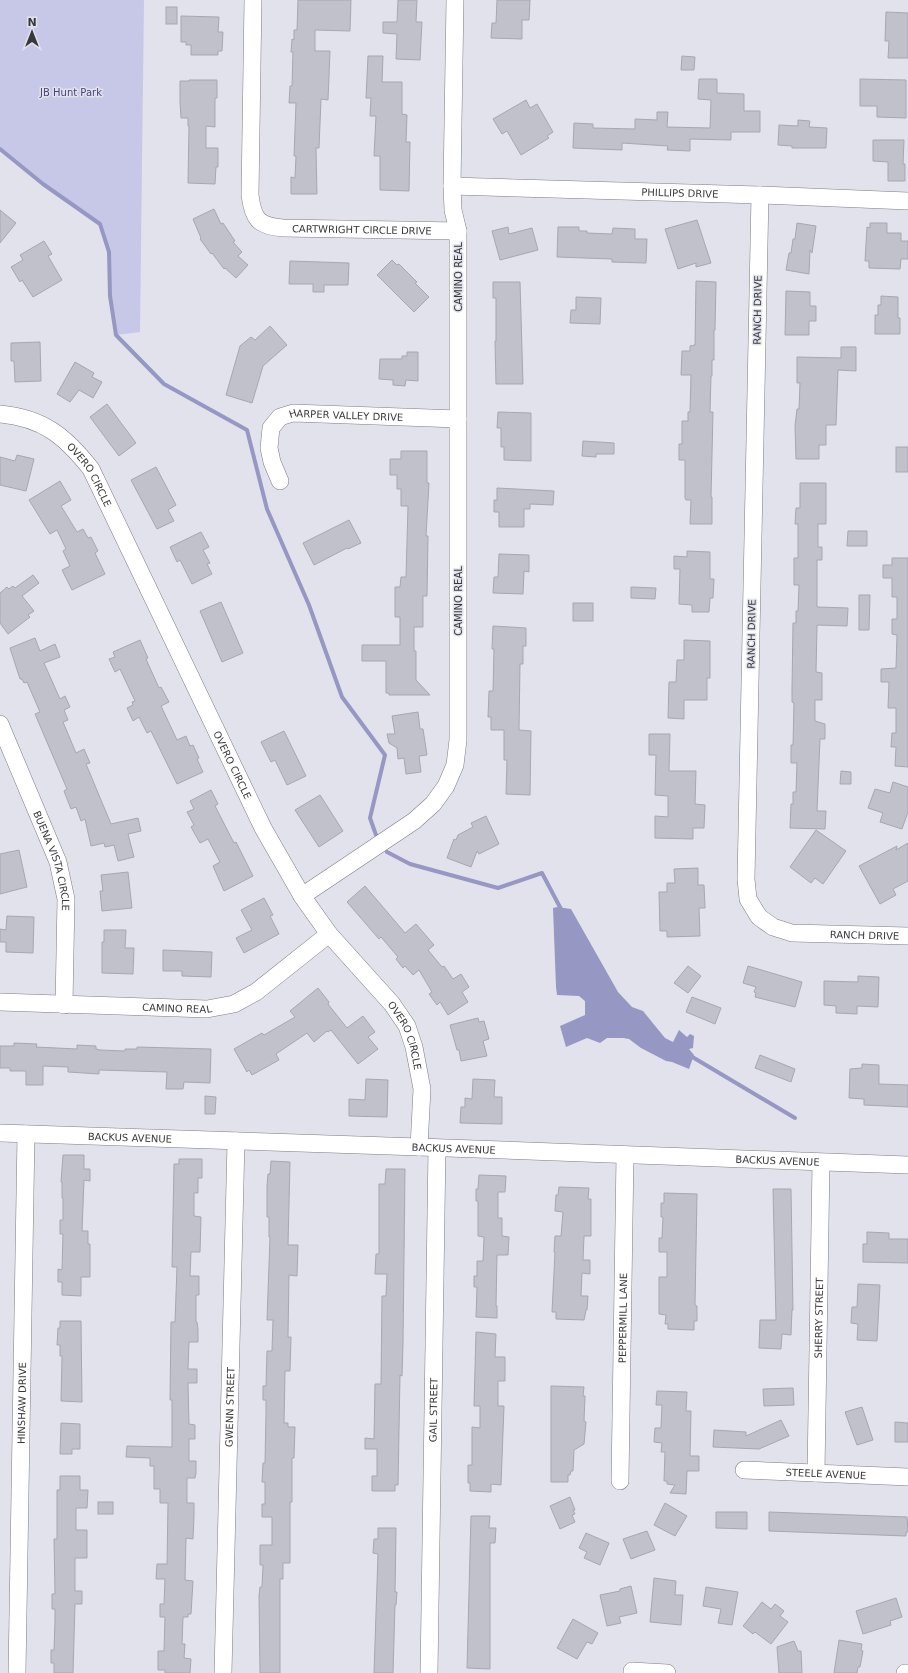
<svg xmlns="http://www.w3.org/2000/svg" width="908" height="1673" viewBox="0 0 908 1673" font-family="'DejaVu Sans',sans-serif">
<rect width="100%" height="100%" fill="#e2e2ec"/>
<!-- green -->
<path fill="#c7c7e8" d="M0,0H144L140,332L116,335L110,296L109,252L100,224L43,184L0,149Z"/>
<!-- water -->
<path fill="#9797c4" d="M557,907L571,909L618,992L632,1007L643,1011L665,1038L673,1042L679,1030L687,1037L690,1034L694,1036L693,1048L689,1049L694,1055L689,1069L672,1062L666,1061L641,1048L629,1039L623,1038H607L600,1043L587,1038L566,1047L560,1026L585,1015V1001L579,996L557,995L556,987L553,908Z"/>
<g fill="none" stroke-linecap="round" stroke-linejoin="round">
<!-- stream -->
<g stroke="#9797c4" stroke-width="4">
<path d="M0,149L43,184L100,224L109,252L110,296L116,335L164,384L247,430L267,509L309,605L342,697L385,755L370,818L376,835"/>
<path d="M387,852L410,864L498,888L542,873L562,911"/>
<path d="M689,1055L795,1118"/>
</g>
</g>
<!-- building -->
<g fill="#c0c1ca" stroke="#a7a7b1">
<path d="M298,0H351L350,31L315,30V51H330L328,100L321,99L319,148H316L317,194H291V177L295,178L296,156H294L296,103H289L290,86H292L293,52H291L292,39L294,40V30H297Z"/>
<path d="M398,0H417L416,22H422L420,60L396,59L397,34L383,33V22H397Z"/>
<path d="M497,0H530L529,20H522V39L491,38L492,23H496Z"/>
<rect x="166" y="7" width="11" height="17"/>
<path d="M886,12L908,13V58H888L889,41H885Z"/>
<path d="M181,16L219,17L218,32H223L222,51H218V55H191V45H186V42H181Z"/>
<path d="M368,56H383L382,82H402V114L407,115L406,142H410L409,191L380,190V156H374L376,116H370L371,98H366Z"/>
<path d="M682,56L695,57L694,70H681Z"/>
<path d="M699,79H717V93L744,94V111H760V132H731V140L690,139V151L667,150L668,146L622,143V150L573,148L574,123L593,124V128L635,129V119L657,120V112H668L667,127L710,128L711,100L698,99Z"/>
<path d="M860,79L906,80V118L877,117V106H860Z"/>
<path d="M189,80H217V98H215V127L206,126V148H218V167H216L215,184L188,183L189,126H188V118H181L180,102V81H189Z"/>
<path d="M526,100L530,108L537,104L553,132L547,136L549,138L521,155L507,131L502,134L493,119Z"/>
<path d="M798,120L810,121L809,127L827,128L826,148H792V146L778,145L779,125L798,126Z"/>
<path d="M873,140H904L903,164H905V181H888V162L873,161Z"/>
<path d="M214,209L221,224L223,223L235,241L233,242L242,252L238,256L248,265L236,278L225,268L224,269L212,253L211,254L200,239L201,238L193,219Z"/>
<path d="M0,210L16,223L0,243Z"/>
<path d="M697,220L711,263L696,267V263L678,269L665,229Z"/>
<path d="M797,223L816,226L812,253L810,250L809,274L786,270L789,253H791L793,239H795Z"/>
<path d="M870,223H887V233H901V241H908V259H901L900,269L869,268V261H865L867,227L870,228Z"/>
<path d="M508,227L509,234L532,228L538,250L500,260L492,231Z"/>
<path d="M558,227H579V231H587V233L612,234L613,228L635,229V239H647L646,263L612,262V259L557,257Z"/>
<path d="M44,241L52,254L48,256L62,280L33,297L22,280L20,282L11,267L23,260L20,255Z"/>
<path d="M392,260L397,265L399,264L417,282L415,283L429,297L414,312L377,275Z"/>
<path d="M290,261L349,263L348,285H324V292H313V284H289Z"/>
<path d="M696,281L716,282L715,330H714V360H712V376H711L710,412H713L711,497H712V524H690L691,500H686L685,498V460H679V444H682V421H688V412H690L691,375H681L682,351H690V346L695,345Z"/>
<path d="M493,282H520L523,384H496L495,341H496V298H493Z"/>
<path d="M786,291L810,292V306H816V321H809V335H785Z"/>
<path d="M881,296L898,297V318H900V334H875V315H878V305H881Z"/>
<path d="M576,297L601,298L600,324L570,323L571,310H576Z"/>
<path d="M270,326L287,345L263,366L252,403L226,395L240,346L251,337L255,340Z"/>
<path d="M40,342L41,381L15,382L14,361H11V343Z"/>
<path d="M841,347H856V371L838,370L836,425H826V445H819V459H796L795,426L797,409H799L800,383H797V357L841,358Z"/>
<path d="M407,352H418V381L406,380L405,386L393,385V380L379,379L380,359H402V356H407Z"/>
<path d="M75,362L94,373L92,377L102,382L93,398L79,390L70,402L57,394Z"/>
<path d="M107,404L136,443L119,456L90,417Z"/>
<path d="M498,412L531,413V461L504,460V447H501V428H497Z"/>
<path d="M583,441L614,443V454H596V457L582,456Z"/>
<rect x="896" y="447" width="12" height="25"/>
<path d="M401,451H427V483H429L426,536H428L427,596H423V627H414V651H416V680L430,695H389V693H386V661H362V645H400V617H395V587H400L401,577H406L408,506H401V489H397V475H390V459H401Z"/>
<path d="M17,455L34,459L26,491L0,485V457L15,461Z"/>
<path d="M156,467L176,505L168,510L174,521L157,529L131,480Z"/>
<path d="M60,481L71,500L61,506L77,532L83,529L88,538L91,537L98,551L95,553L105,574L72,590L62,570L70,566L63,551L66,549L57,530L50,534L29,500Z"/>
<path d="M800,483H826V524H818V547H822V560H817V607L848,608L847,626L817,625L816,672L822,673V700H815V721L825,724V739H820L817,811H826L825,829L790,828L791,804H793V792H796L797,763H791V745H793L794,703L792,702V690L793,623H796V611H798L799,585H794V558H798V524H795L796,508H800Z"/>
<path d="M497,488L554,491L553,505L530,504V509H524V527H499V512H494V500H497Z"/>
<path d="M349,520L361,543L348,549L347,548L314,565L303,543Z"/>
<path d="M848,531H867V546H847Z"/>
<path d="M201,532L209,547L203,550L210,563L207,564L212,574L192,584L180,560L177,562L170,547Z"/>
<path d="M687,551L710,552V579H714L713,598H710L709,612H692V605L679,604L680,569H674V556L687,557Z"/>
<path d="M499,554L529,555V572L524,571L523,594L493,593L494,577H498Z"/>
<path d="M892,558H908V767L895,766L896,747H891L892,733H896V708H888L889,682H881V669L896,668L897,635L892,634V619H897V597H892V578H883V565H892Z"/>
<path d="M33,575L39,583L22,596L34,611L28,615L30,617L8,634L0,623V593L7,587L9,589L13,586L15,588Z"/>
<path d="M631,587L656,588L655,599L631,598Z"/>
<path d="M859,595H870L869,630H859Z"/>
<path d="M221,602L243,653L222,662L200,611Z"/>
<rect x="573" y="603" width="20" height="18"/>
<path d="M493,626L526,628V646H523V664H520L519,730L531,731L530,795L506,794L507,760H504V730H491V717H488L489,691H493L494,649H492Z"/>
<path d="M35,638L40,651L55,644L60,657L44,663L60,699L65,696L70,707L64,710L68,720L63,722L76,753L84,749L90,763L86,764L111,824L138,818L141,831L128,834L134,857L118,861L114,845L105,847L104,843L91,846L85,819L81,821L76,807L71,809L64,791L67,789L35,714L40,712L27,682L24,683L22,679H20L10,648Z"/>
<path d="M140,640L148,658L146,659L159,688L161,687L169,702L161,706L177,740L186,736L190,746L193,745L199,758L197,759L203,772L177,784L151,731L147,733L139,717L133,721L127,708L133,705L132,702L135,701L120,669L115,672L109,659L115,657L113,652Z"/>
<path d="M684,640L710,641V678H707V700H684V719L668,718L669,682H676L677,660H684Z"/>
<path d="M418,712L420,729H423L427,755L419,756L421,772L406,774L404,758L398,759L397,748L389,743L387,734H395L392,716Z"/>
<path d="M284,731L306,776L287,785L275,760L271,762L261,742Z"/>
<path d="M649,734H670L669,771H696L695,804L705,805L704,828H693V839L655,838V816L668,817V796L655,795L656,755H649Z"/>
<path d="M841,771L851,772V784H840Z"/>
<path d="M893,782L908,787V812L902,829L880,822L883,813L868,808L875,789L890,793Z"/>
<path d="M211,790L218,804L215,806L234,843L236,842L253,876L224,891L213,866L220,862L208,839L200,843L191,827L194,825L187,812L194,809L190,801Z"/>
<path d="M320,795L343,831L319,847L295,810Z"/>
<path d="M486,816L499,844L479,854L477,851L471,867L447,858L454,839L456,840L458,835L473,827L471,823Z"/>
<path d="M816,830L846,851L823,884L815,878L811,883L790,867Z"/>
<path d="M908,843V881L893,889L896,895L880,904L859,866L897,846L896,850Z"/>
<path d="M19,850L27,887L0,894V854Z"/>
<path d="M698,868V885H704L705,908H699L700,936L667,937V931H660L659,892H667V883H675L674,869Z"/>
<path d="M128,872L132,908L102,911L100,891H103L101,875Z"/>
<path d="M365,886L405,933L416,924L434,945L428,950L442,967L444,966L453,979L461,974L469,987L462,992L468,1002L448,1015L440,1002L437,1005L429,994L432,992L419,970L413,975L405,966L403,968L396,959L398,957L381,937L379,939L347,902Z"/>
<path d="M264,898L273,915L270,916L279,934L244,953L236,938L252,930L241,910Z"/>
<path d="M7,916L34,917L33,953L6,952V942H0V929L6,930Z"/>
<path d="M104,930H126L125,948H134L133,974L102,973V942H104Z"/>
<path d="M163,950L212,952L211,977L182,976V971H163Z"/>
<path d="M688,966L701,976L688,993L674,983Z"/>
<path d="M748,966L802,982L795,1007L755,997L756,993L754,992L756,987L743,983Z"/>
<path d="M858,976L879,977L878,1007L857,1006V1014L836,1013V1006L824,1005V981L858,982Z"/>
<path d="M318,988L329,1002L328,1004L347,1028L363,1016L375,1032L368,1037L378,1049L358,1064L331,1030L328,1032L327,1031L314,1042L307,1033L276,1054L279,1060L252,1075L249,1070L247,1072L234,1049L262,1033L264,1035L295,1017L290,1011Z"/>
<path d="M692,997L721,1008L715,1024L686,1012Z"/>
<path d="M478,1018L479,1022L484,1021L489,1039L483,1041L487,1056L461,1061L459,1050H457L450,1025Z"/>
<path d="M14,1043L37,1044L36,1047L77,1049V1045L96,1046V1049L100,1050L125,1051V1049H137V1047L211,1049L210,1083L184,1082L183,1089H166L167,1072L99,1070V1074L68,1072V1067L43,1066V1085H26V1071H10V1068H0V1046H14Z"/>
<path d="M760,1055L795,1069L791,1082L755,1068Z"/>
<path d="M862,1064L879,1065V1084L908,1085V1107L864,1105V1099L849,1098L850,1069L862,1068Z"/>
<path d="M366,1079L388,1080L387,1117L349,1116V1099L365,1100Z"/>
<path d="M473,1079L495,1080L494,1097H502V1124L460,1123L461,1107H465V1098L472,1099Z"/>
<path d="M205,1096L216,1097L215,1114H205Z"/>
<path d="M63,1155H84V1169H90V1181L84,1180L82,1231H88V1244H90V1277H81V1296L62,1295V1282H58V1269L62,1270L63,1234H60V1220H63V1198H62V1182H61Z"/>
<path d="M179,1159H202V1178H198V1193H194V1216L201,1217L200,1252H191L190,1276H199V1295H196V1322H197L198,1329V1342H189L188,1369H197V1383H188L189,1424L195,1425V1439H189V1461H196V1473L195,1478H187V1503H194V1516L193,1539L186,1538L185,1580L193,1581L191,1614H188V1617H183L182,1644H185L184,1658L191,1659L190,1673H165V1670H158V1651H164L165,1617H160V1604H164L165,1579H156L157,1564H167L168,1503H160V1489H154V1466H150V1458L126,1457L127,1446L172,1447V1400H170L171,1322H175L177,1267H172L174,1164H179Z"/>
<path d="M271,1161L290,1162L288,1245H298L297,1276L289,1275L288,1337H291L290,1371H285L284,1423H288V1427H295L294,1458H292V1502H290V1563H283V1579H280V1673H260L259,1596L260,1587H262L263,1565H260V1545H272V1517H262V1504H265V1482H262L263,1463H265L266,1414V1400H263V1386H266L267,1351H272L273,1320H267L270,1237H269V1217H267V1186L268,1174H270Z"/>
<path d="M386,1169H405L403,1343L402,1376L400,1375L398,1485H395V1491H372V1476H377V1449H365V1438L374,1439L375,1384H381L382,1296H386L387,1274H375L376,1254H379V1184H385Z"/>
<path d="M479,1175L506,1176L505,1192H498V1218H502V1236L509,1237L508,1255H497L496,1306H497V1318L476,1317L477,1287H474V1276H477V1261H483L484,1237L478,1236V1201H476V1189H478Z"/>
<path d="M559,1187L589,1188L588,1199H591V1236H584L583,1260H590V1274L582,1273L581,1296H588L587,1310H586L584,1320L556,1319V1312H552L555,1252H554L555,1236H561L563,1212L555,1211L556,1195H558Z"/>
<path d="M773,1189H791L793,1310H792L791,1335L782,1334L781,1349L759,1348L760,1320H776Z"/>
<path d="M664,1193L697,1194L695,1305L697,1306V1321H694V1330L668,1329V1324H665L666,1315L659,1314V1277H667V1252H659V1238H662L663,1217H661V1203H664Z"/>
<path d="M867,1232L889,1233V1239H908V1263L863,1262V1244H867Z"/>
<path d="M858,1284L880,1285L877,1341L857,1340L858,1324L851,1323L852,1307H857Z"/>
<path d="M60,1321H81L82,1402L61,1401L62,1356H60V1345H57L58,1328H60Z"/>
<path d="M476,1332L496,1334L495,1357H505V1381H498V1406H504L501,1485L491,1484V1492L470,1491V1483H468V1465H472V1427L480,1428V1406H474Z"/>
<path d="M551,1386L584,1387L583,1396H585L584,1421L586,1422L584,1444L574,1450L573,1471H571L570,1475H568V1482H551Z"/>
<path d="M793,1388L794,1405L764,1406L763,1389Z"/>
<path d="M657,1391L687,1392L686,1411H691L690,1456H699V1471H687L686,1494L670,1493L675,1485L667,1484V1481H664L665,1452H661L662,1443L654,1442L655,1428H661L662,1405H656Z"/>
<path d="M862,1407L873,1440L857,1445L845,1412Z"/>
<path d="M781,1420L789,1436L759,1449L713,1447L714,1430L746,1432V1436Z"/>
<path d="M895,1422L908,1423V1442H895Z"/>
<path d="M61,1423L80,1424V1449H72V1454H60Z"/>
<path d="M60,1476H80V1490H88L87,1508H76V1530H87V1558H75V1591H82V1604H75L73,1673H54V1663H51V1650H54L55,1621V1609H52V1594H55L54,1539H57V1490H60Z"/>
<path d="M570,1497L575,1510H573L575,1514L572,1515L575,1522L560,1529L550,1506Z"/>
<rect x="98" y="1502" width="15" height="12"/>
<path d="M665,1503L687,1516L675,1536L654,1525Z"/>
<path d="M716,1512H747V1529L716,1528Z"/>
<path d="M769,1512L907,1517L908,1532H906V1536L769,1531Z"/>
<path d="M471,1516H490L489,1528H496L495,1543H490V1669L467,1668Z"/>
<path d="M378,1528H396L395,1592H397L396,1605H395L393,1673H374L378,1554L373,1553L374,1539H378Z"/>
<path d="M647,1531L655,1550L631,1559L623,1539Z"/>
<path d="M586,1533L609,1543L600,1565L584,1558L587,1552L579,1548Z"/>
<path d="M654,1578L676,1581L675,1595H683L681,1625L650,1622Z"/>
<path d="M631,1586L637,1613L619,1617L621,1623L607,1626L600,1595L620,1591V1589Z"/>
<path d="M706,1587L738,1592L732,1625L718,1623L721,1609L703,1606Z"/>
<path d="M896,1598L902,1617L890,1621L891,1625L863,1634L856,1611Z"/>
<path d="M762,1602L771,1609L775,1604L784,1611L780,1616L788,1622L771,1644L755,1632L753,1634L743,1626Z"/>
<path d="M573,1619L598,1633L592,1644L587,1642L577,1659L557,1648Z"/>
<path d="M839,1640L862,1644L861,1650L863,1651L860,1667H858L857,1673H834Z"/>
<path d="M794,1641L798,1651H801L802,1673H779L777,1647Z"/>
</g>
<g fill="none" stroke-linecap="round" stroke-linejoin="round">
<!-- minor casing -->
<g stroke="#7c7c85" stroke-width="18">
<g id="minor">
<path id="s1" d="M253,0L250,195C253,219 258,226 283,228L458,231"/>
<path id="s2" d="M452,186L760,195L908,201"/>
<path id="s3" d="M760,195L746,879L748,899L759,917L773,927L792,933L908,936"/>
<path id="s4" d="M0,414C43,418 65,436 91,469L263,828L302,896L329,934L392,1004L407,1026L414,1047L422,1089L419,1147"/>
<path id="s5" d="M280,481L272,462L269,448L271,428L280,417L293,413L458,419"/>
<path id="s6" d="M0,724L58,862L66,899L64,1005"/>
<path d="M302,896L414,821L433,804L446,786L455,765L458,740V231L453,210L452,186L455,0"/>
<path id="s7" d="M0,1002L207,1009L234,1004L256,992L329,934"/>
<path id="s8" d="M0,1133L419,1147L908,1165"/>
<path id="s9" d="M744,1470L908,1477"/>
<path id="s10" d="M816,1473L821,1163"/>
<path id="s11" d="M620,1481L625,1155"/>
<path id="s12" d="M17,1673L26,1134"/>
<path id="s13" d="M223,1673L236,1141"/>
<path id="s14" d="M429,1673L437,1148"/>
<path d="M632,1673V1671L667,1673"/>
<path d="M905,1673H908"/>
</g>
</g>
<!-- minor -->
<use href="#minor" stroke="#fff" stroke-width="17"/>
</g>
<g text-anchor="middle" stroke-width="3" stroke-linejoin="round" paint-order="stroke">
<!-- park labels -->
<g font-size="10" fill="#46427c" stroke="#e2e2ec">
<text x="71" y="96">JB Hunt Park</text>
</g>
<!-- street labels -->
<g font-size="10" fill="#38383c" stroke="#e2e2ec">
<text dy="4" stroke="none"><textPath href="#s2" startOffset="228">PHILLIPS DRIVE</textPath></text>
<text dy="4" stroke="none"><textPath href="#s1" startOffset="327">CARTWRIGHT CIRCLE DRIVE</textPath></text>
<text transform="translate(458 277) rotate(-90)" y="4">CAMINO REAL</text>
<text transform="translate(757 310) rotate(-89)" y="4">RANCH DRIVE</text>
<text dy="4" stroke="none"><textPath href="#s5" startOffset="136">HARPER VALLEY DRIVE</textPath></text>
<text dy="4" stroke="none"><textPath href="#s4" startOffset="114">OVERO CIRCLE</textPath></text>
<text transform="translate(458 601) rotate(-90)" y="4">CAMINO REAL</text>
<text transform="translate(751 634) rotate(-89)" y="4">RANCH DRIVE</text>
<text dy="4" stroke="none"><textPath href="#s4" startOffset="438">OVERO CIRCLE</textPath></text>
<text dy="4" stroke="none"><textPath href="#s6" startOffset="147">BUENA VISTA CIRCLE</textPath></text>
<text dy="4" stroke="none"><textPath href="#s3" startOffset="835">RANCH DRIVE</textPath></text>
<text dy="4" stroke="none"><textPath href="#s7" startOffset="177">CAMINO REAL</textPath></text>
<text dy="4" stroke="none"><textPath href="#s4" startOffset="762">OVERO CIRCLE</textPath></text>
<text dy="4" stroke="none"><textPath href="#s8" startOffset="130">BACKUS AVENUE</textPath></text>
<text dy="4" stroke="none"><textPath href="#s8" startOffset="454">BACKUS AVENUE</textPath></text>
<text dy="4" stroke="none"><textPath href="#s8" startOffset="778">BACKUS AVENUE</textPath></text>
<text dy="4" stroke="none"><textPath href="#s11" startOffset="163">PEPPERMILL LANE</textPath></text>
<text dy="4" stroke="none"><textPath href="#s10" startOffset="155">SHERRY STREET</textPath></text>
<text dy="4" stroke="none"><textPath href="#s12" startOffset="270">HINSHAW DRIVE</textPath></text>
<text dy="4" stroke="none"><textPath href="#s13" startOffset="266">GWENN STREET</textPath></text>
<text dy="4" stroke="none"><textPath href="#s14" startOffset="263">GAIL STREET</textPath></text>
<text dy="4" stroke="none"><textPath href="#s9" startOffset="82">STEELE AVENUE</textPath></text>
</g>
</g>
<!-- north arrow -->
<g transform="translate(32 32)" stroke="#e2e2ec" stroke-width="3" paint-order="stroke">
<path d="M0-3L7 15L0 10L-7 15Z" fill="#38383c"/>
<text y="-6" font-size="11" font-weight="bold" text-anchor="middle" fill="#38383c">N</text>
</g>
</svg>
